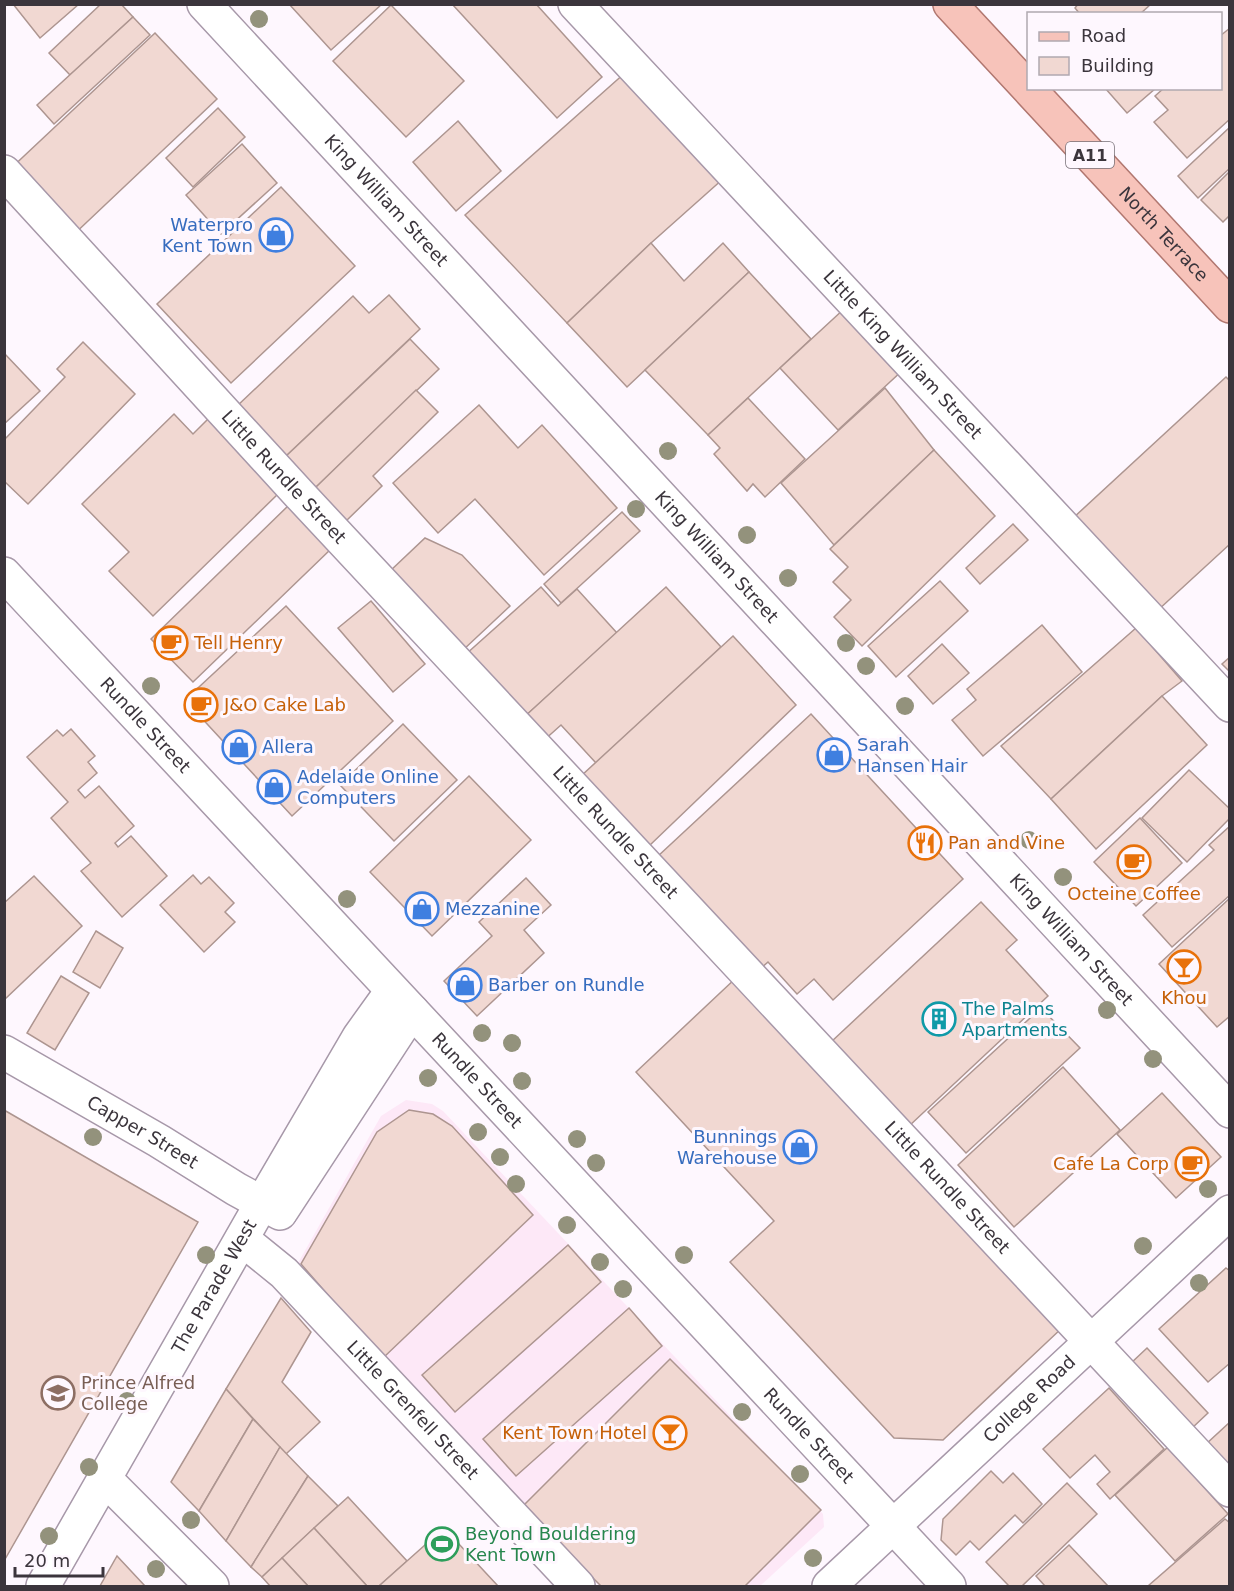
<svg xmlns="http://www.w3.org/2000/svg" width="1234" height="1591" viewBox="0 0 1234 1591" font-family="'DejaVu Sans',sans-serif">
<rect width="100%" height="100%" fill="#fef7fe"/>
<!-- commercial -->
<path fill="#fde8f7" d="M406,1100L432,1104L443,1111L823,1514L824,1527L760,1586H599L298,1263L381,1116Z"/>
<!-- building -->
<g fill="#f1d8d2" stroke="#ad9590" stroke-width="1.5">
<path d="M13,4H79L40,38Z"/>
<path d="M101,4H121L133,17L70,75L49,53Z"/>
<path d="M289,4H382L331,50Z"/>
<path d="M452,4H536L602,77L557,118Z"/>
<path d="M1078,4H1151L1140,14H1080L1075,8Z"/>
<path d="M391,5L464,81L406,137L333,61Z"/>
<path d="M133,17L150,35L54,124L37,105Z"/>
<path d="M1230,28V119L1187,158L1154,122L1168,110L1155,96L1164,88H1220V36Z"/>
<path d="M155,33L217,99L69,239L7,172Z"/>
<path d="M626,72L724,178L651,243L567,323L465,215Z"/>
<path d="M1105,88H1156L1127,113Z"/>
<path d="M218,108L245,137L193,187L166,158Z"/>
<path d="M458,121L501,171L456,211L413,162Z"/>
<path d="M1230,127V168L1198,198L1178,176Z"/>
<path d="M242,144L277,183L221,234L186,195Z"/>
<path d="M1230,171V215L1223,222L1201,200Z"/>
<path d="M281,187L355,266L231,383L157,304Z"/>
<path d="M651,243L684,281L723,243L749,272L627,387L567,323Z"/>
<path d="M749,272L811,339L708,435L645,370Z"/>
<path d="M389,295L420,329L284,458L236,407L353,296L369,313Z"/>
<path d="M845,308L904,369L838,430L780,368Z"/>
<path d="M410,339L439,369L314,489L284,458Z"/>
<path d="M83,342L135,394L28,504L4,481V440L65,377L57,369Z"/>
<path d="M4,353L40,391L4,424Z"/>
<path d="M1226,377L1230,381V544L1157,611L1072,519Z"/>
<path d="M885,388L934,450L834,545L781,483Z"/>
<path d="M416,390L438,412L373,476L382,486L345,522L314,489Z"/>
<path d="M748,398L805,459L765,497L753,484L747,491L714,454L720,448L708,435Z"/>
<path d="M479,405L518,448L542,425L617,508L544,575L475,499L438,533L393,483Z"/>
<path d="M174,414L193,434L209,418L280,492L153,616L109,571L129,552L82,504Z"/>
<path d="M934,450L995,516L862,646L834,617L851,600L833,582L848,567L830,549Z"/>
<path d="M290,504L332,548L193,682L151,639Z"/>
<path d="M622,512L640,531L561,603L544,584Z"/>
<path d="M1013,524L1028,540L980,584L966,568Z"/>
<path d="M425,538L462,555L510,606L462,651L389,572Z"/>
<path d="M940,581L968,611L896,677L868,646Z"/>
<path d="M541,587L558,606L577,589L617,633L522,719L465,655Z"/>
<path d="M666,587L721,647L596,763L561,725L542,742L522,719Z"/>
<path d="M371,601L425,664L393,692L338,628Z"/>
<path d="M286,606L393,721L292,816L185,700Z"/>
<path d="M1042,625L1082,672L983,756L952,720L976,700L967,689Z"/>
<path d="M1136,628L1182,681L1162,696L1051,799L1001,746Z"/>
<path d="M733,636L796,705L649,846L581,776Z"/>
<path d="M942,644L969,673L933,704L908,676Z"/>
<path d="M1230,657V672L1222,664Z"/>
<path d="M1162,696L1207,745L1096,849L1051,799Z"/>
<path d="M811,714L963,879L833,1000L814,979L797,994L768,962L760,969L657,857Z"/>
<path d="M403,724L457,780L394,841L340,785Z"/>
<path d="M71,729L95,756L88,762L97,773L78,790L85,798L99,786L134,826L115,843L118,847L131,836L167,876L122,917L81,871L91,863L51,818L68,802L27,757L57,730L63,736Z"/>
<path d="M1189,770L1230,809V818L1187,862L1142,818Z"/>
<path d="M469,776L531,840L432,936L370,872Z"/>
<path d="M1140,818L1182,863L1136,906L1094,862Z"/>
<path d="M1230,826V895L1172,947L1143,915L1214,850L1209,845Z"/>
<path d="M193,875L201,884L209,877L234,903L225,912L235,922L204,952L160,905Z"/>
<path d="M34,876L82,926L4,1000V903Z"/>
<path d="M526,878L551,905L524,930L544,953L477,1016L444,981L492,936L479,922Z"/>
<path d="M1230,898V1016L1217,1027L1159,964Z"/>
<path d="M981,902L1017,940L1006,950L1048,996L908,1127L831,1042Z"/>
<path d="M96,931L123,948L100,988L73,972Z"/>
<path d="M61,976L89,993L55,1050L27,1033Z"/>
<path d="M737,977L1063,1327L943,1440L894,1438L730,1262L774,1221L636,1072Z"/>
<path d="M1041,1008L1080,1048L966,1153L928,1112Z"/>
<path d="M1063,1067L1120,1130L1014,1227L958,1165Z"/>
<path d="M1162,1093L1221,1157L1176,1198L1117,1134Z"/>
<path d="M4,1110L198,1222L4,1561Z"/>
<path d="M409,1110L433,1114L452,1126L533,1215L383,1358L301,1264L377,1132Z"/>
<path d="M568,1245L601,1282L455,1412L422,1375Z"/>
<path d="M1226,1268L1230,1271V1363L1208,1382L1159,1329Z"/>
<path d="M281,1298L311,1332L282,1382L320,1422L286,1454L226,1389Z"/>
<path d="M629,1308L662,1346L516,1476L483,1439Z"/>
<path d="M1147,1348L1208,1413L1191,1429L1130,1364Z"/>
<path d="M670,1359L821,1510L745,1586H601L522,1507Z"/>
<path d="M1109,1388L1164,1449L1110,1499L1097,1484L1110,1472L1095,1455L1070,1478L1043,1449Z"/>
<path d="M226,1389L253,1419L199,1511L171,1482Z"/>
<path d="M253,1419L280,1447L226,1541L199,1511Z"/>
<path d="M1230,1422V1472L1205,1445Z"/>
<path d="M280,1447L308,1476L251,1567L226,1541Z"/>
<path d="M1168,1447L1228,1514L1175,1561L1115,1495Z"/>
<path d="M991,1471L1003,1483L1013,1473L1042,1504L1023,1523L1015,1515L979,1550L970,1541L956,1555L941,1540L943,1519Z"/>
<path d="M308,1476L338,1506L262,1577L251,1567Z"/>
<path d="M1067,1483L1097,1514L1022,1586H1009L986,1562Z"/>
<path d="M348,1497L407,1561L379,1586H367L314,1528Z"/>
<path d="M1225,1519L1230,1523V1586H1148Z"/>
<path d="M314,1528L367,1586H308L282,1558Z"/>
<path d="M444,1528L498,1586H379L407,1561Z"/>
<path d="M1069,1545L1108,1586H1045L1036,1576Z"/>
<path d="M117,1556L145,1586H100Z"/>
<path d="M282,1558L308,1586H270L262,1577Z"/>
</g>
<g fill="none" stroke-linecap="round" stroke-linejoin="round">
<!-- minor casing -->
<g stroke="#a798a9" stroke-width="36">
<g id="minor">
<path id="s1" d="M204,4L1230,1111"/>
<path id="s2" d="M575,4L1230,705"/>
<path id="s3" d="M4,172L299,494L1230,1490"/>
<path id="s4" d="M4,574L949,1586"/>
<path id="s5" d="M4,1052L159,1141L236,1189L280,1213"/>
<path d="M282,1210L412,1011"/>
<path id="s6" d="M242,1239L284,1273L578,1586"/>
<path d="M105,1479L212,1586"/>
<path id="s7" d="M43,1586L262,1203L359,1037L392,991"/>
<path id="s8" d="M829,1586L1230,1212"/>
</g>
</g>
<!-- major casing -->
<g stroke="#b17770" stroke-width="36">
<g id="major">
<path id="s9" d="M950,4L1230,306"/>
</g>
</g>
<!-- minor -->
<use href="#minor" stroke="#fff" stroke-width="33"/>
<!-- major -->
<use href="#major" stroke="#f7c3ba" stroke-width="33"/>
</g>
<!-- trees -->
<g fill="#93927c">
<circle cx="259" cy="19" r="9"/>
<circle cx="668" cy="451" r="9"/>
<circle cx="636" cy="509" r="9"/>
<circle cx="747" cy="535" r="9"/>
<circle cx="788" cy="578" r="9"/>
<circle cx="846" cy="643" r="9"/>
<circle cx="866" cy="666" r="9"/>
<circle cx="151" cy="686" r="9"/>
<circle cx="905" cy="706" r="9"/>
<circle cx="1029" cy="840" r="9"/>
<circle cx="1063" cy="877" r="9"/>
<circle cx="347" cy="899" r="9"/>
<circle cx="1107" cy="1010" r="9"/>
<circle cx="482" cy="1033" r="9"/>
<circle cx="512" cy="1043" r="9"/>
<circle cx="1153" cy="1059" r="9"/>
<circle cx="428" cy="1078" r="9"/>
<circle cx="522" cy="1081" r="9"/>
<circle cx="478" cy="1132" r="9"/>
<circle cx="93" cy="1137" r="9"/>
<circle cx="577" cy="1139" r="9"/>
<circle cx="500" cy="1157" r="9"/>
<circle cx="596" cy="1163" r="9"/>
<circle cx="516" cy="1184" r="9"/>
<circle cx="1208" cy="1189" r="9"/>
<circle cx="567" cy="1225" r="9"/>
<circle cx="1143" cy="1246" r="9"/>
<circle cx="206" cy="1255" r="9"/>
<circle cx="684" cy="1255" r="9"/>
<circle cx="600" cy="1262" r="9"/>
<circle cx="1199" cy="1283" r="9"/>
<circle cx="623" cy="1289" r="9"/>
<circle cx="127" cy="1401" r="9"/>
<circle cx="742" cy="1412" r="9"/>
<circle cx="89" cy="1467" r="9"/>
<circle cx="800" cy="1474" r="9"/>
<circle cx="191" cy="1520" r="9"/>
<circle cx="49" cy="1536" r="9"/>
<circle cx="813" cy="1558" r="9"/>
<circle cx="156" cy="1569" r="9"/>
</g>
<!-- icons -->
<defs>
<g id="shop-ring" transform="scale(1.725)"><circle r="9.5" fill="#fef7fe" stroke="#3f7fe0" stroke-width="1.5"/><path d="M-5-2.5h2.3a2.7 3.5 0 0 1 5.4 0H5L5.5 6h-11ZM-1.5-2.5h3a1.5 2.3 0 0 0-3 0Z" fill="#3f7fe0"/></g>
<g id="cafe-ring" transform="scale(1.725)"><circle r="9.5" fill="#fef7fe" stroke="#e8710a" stroke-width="1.5"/><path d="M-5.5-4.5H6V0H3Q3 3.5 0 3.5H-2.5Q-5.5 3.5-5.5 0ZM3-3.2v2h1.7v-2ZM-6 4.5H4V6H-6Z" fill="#e8710a"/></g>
<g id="restaurant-ring" transform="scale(1.725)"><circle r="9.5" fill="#fef7fe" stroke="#e8710a" stroke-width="1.5"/><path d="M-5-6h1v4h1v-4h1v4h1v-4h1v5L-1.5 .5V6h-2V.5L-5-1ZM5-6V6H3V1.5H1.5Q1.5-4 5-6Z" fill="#e8710a"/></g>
<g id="bar-ring" transform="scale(1.725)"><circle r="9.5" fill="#fef7fe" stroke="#e8710a" stroke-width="1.5"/><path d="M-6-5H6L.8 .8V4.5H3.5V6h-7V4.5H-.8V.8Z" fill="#e8710a"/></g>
<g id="building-ring" transform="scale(1.725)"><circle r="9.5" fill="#fef7fe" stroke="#0f9aa8" stroke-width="1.5"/><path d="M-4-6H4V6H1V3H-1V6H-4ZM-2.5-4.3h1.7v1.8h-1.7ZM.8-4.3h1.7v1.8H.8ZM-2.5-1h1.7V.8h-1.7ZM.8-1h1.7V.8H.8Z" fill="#0f9aa8"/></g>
<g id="school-ring" transform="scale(1.725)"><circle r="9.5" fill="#fef7fe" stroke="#8d6e63" stroke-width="1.5"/><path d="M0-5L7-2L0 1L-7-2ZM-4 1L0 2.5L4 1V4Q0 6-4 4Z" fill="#8d6e63"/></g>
<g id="stadium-ring" transform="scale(1.725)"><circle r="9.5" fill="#fef7fe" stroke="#2e9e5b" stroke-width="1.5"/><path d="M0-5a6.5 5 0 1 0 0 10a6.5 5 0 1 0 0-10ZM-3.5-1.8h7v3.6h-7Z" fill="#2e9e5b"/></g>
</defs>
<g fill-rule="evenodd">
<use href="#shop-ring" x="276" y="235"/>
<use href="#cafe-ring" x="171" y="643"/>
<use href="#cafe-ring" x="201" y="705"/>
<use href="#shop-ring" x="239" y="747"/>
<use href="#shop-ring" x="834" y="755"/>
<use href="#shop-ring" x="274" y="787"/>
<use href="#restaurant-ring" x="925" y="843"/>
<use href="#cafe-ring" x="1134" y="862"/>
<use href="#shop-ring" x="422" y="909"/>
<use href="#bar-ring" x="1184" y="967"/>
<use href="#shop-ring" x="465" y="985"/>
<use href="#building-ring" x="939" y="1019"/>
<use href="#shop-ring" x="800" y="1147"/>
<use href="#cafe-ring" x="1192" y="1164"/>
<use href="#school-ring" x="58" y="1393"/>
<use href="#bar-ring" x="670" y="1433"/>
<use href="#stadium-ring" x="442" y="1544"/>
</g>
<g text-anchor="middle" stroke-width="6" stroke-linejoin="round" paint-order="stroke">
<!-- shield labels -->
<rect fill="#fef7fe" stroke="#766f76" stroke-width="1.5" x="1066" y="142" width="48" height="26" rx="4.5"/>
<g font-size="16" font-weight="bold" fill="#3b353c">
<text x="1090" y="161">A11</text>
</g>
<!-- street labels -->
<g font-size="18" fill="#3b353c" stroke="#fef7fe">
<text dy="6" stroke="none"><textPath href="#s1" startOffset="268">King William Street</textPath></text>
<text dy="6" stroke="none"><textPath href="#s9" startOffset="314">North Terrace</textPath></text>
<text dy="6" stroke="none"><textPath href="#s2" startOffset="480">Little King William Street</textPath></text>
<text dy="6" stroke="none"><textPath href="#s3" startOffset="414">Little Rundle Street</textPath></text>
<text dy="6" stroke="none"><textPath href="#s1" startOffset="754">King William Street</textPath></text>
<text dy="6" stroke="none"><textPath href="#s4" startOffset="207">Rundle Street</textPath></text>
<text dy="6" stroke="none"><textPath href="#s3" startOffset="900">Little Rundle Street</textPath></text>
<text dy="6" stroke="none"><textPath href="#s1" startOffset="1276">King William Street</textPath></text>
<text dy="6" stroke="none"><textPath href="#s4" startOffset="693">Rundle Street</textPath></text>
<text dy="6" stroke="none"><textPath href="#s5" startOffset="160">Capper Street</textPath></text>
<text dy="6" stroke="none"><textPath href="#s3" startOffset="1386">Little Rundle Street</textPath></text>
<text dy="6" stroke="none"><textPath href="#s7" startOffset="345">The Parade West</textPath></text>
<text dy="6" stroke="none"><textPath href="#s8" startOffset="274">College Road</textPath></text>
<text dy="6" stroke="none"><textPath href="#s6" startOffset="242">Little Grenfell Street</textPath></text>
<text dy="6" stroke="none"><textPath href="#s4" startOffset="1179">Rundle Street</textPath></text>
</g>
<!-- shop labels -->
<g font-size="18" fill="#366cbe" stroke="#fef7fe" text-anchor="start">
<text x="253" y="231" text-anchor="end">Waterpro<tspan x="253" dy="21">Kent Town</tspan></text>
<text x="857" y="751">Sarah<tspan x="857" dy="21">Hansen Hair</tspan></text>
<text x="262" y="753">Allera</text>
<text x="297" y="783">Adelaide Online<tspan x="297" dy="21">Computers</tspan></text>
<text x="445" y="915">Mezzanine</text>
<text x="488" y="991">Barber on Rundle</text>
<text x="777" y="1143" text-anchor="end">Bunnings<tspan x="777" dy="21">Warehouse</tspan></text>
</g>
<!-- food labels -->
<g font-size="18" fill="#c56008" stroke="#fef7fe" text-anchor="start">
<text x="194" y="649">Tell Henry</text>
<text x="224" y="711">J&amp;O Cake Lab</text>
<text x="948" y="849">Pan and Vine</text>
<text x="1134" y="900" text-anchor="middle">Octeine Coffee</text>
<text x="1184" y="1004" text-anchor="middle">Khou</text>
<text x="1169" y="1170" text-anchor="end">Cafe La Corp</text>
<text x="647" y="1439" text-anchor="end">Kent Town Hotel</text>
</g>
<!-- culture labels -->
<g font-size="18" fill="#0d838f" stroke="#fef7fe" text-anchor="start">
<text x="962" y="1015">The Palms<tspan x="962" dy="21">Apartments</tspan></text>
</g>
<!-- education labels -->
<g font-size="18" fill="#785e54" stroke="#fef7fe" text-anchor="start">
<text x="81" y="1389">Prince Alfred<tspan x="81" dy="21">College</tspan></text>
</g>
<!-- leisure labels -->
<g font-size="18" fill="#27864d" stroke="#fef7fe" text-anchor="start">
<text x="465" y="1540">Beyond Bouldering<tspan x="465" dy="21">Kent Town</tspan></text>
</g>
</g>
<!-- border -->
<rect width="1234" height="1591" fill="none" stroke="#3b353c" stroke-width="12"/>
<!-- legend -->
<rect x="1027" y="12" width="195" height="78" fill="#fef7fe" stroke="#b0a9b0" stroke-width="1.5"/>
<rect x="1039" y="32" width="30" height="9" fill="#f7c3ba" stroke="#b0a9b0" stroke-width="1.5"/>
<text x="1081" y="42" font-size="18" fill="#3b353c">Road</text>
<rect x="1039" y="57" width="30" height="18" fill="#f1d8d2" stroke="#b0a9b0" stroke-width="1.5"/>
<text x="1081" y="72" font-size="18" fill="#3b353c">Building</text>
<!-- scale -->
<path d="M15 1567v9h88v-9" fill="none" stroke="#3b353c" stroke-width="3"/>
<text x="24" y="1567" font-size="18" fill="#3b353c" stroke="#fef7fe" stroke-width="4.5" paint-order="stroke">20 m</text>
</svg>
